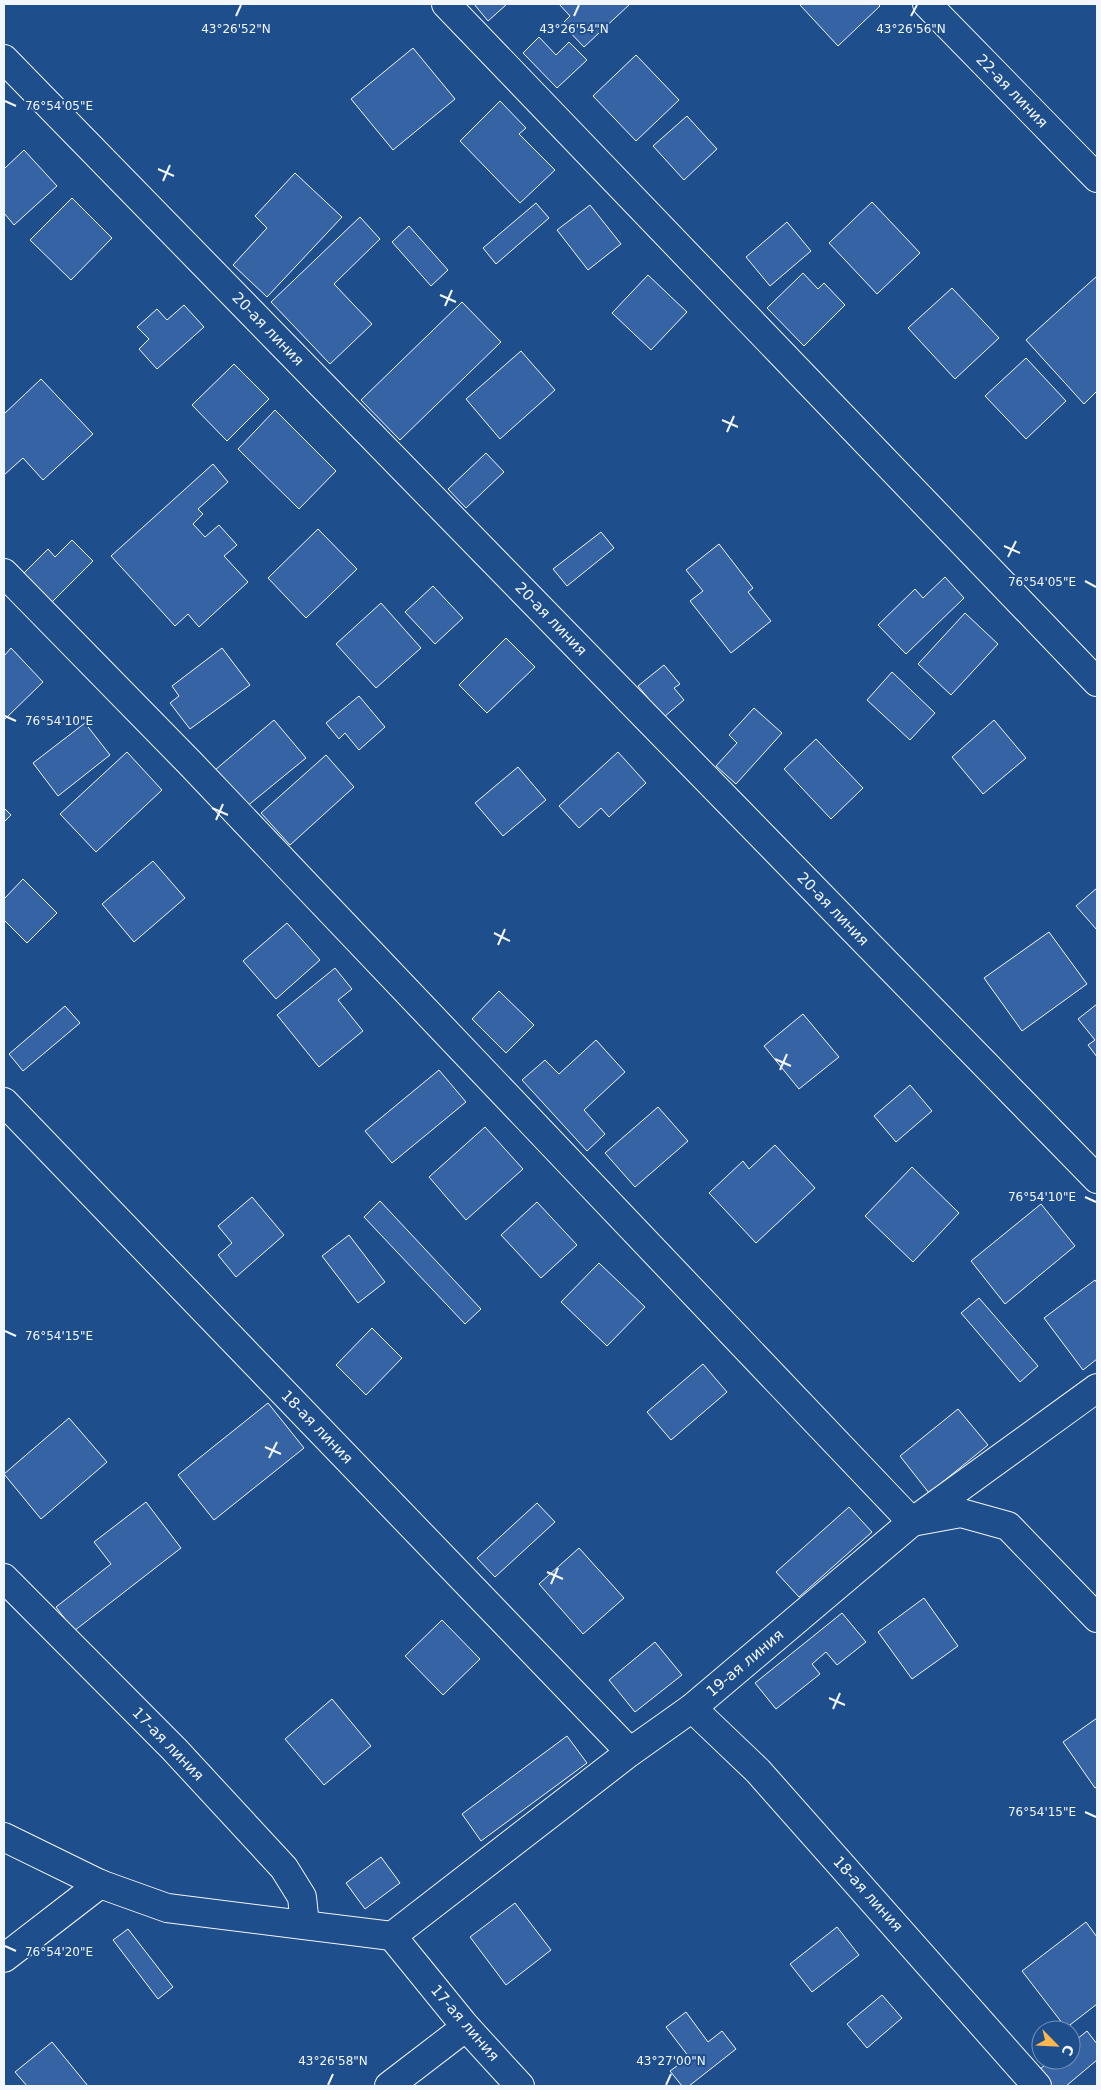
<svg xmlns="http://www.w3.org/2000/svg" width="1101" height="2090" viewBox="0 0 1101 2090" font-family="'DejaVu Sans',sans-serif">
<rect width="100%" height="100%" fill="#1f4e8c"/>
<!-- building -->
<g fill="#3563a3" stroke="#f2f6ff">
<path d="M474,4H507L488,21Z"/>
<path d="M559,4H630L584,47L562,24L570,16Z"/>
<path d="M802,4H878L880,6L838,46L800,5Z"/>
<path d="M539,37L556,55L569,42L587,60L557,88L523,53Z"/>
<path d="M413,48L455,99L393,150L351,99Z"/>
<path d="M636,55L679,100L636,141L593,96Z"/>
<path d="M500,101L526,128L519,134L555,170L520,203L460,141Z"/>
<path d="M687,116L717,149L684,180L653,146Z"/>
<path d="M24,150L57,186L14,225L4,213V169Z"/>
<path d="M295,173L342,217L267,297L233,265L267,228L255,216Z"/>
<path d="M72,198L112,238L71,280L30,240Z"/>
<path d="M872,202L920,253L877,294L829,243Z"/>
<path d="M536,203L549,218L496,264L483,248Z"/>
<path d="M590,205L621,244L588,270L557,230Z"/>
<path d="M360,217L380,239L334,284L372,324L330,364L271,302Z"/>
<path d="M787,222L811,251L770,286L746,257Z"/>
<path d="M409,226L448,270L431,286L392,242Z"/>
<path d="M803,273L818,289L824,283L845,305L804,346L767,308Z"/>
<path d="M648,275L687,312L651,350L612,313Z"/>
<path d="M1097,276V391L1084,404L1026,340Z"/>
<path d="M952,288L999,338L955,379L908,328Z"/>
<path d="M462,302L501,342L400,440L361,400Z"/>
<path d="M184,305L204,327L157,369L139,349L149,339L137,327L157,309L167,320Z"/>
<path d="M521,351L555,390L500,439L466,399Z"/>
<path d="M1026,358L1066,401L1026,439L985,396Z"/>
<path d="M234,364L269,399L227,441L192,405Z"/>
<path d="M41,379L93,434L43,480L23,458L4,475V414Z"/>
<path d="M275,410L336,471L299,509L238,449Z"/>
<path d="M486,453L504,472L466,508L448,489Z"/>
<path d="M213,464L228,482L198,509L203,514L193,524L205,537L219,525L237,545L224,556L248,582L199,627L188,614L175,626L111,556Z"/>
<path d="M318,529L357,569L306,618L268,578Z"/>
<path d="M601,532L614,548L567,586L553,569Z"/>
<path d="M72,540L93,561L51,603L23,574L48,549L55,557Z"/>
<path d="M719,544L753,588L748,592L771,621L731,653L690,601L703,591L686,570Z"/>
<path d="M945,577L964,598L906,654L878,625L915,589L923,598Z"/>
<path d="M433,586L463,618L435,644L405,612Z"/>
<path d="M381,603L421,648L376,688L336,644Z"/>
<path d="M965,613L998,644L951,695L918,664Z"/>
<path d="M506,638L535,667L487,713L459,685Z"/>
<path d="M11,648L43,682L4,720V656Z"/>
<path d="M222,648L250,685L190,729L170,703L179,696L172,686Z"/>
<path d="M664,665L680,684L674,688L684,700L664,717L638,686Z"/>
<path d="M892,672L935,713L910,740L867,700Z"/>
<path d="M359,696L385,727L359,750L345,733L339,739L326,723Z"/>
<path d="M754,708L782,733L736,784L716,766L737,743L729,735Z"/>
<path d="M274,720L306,758L246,807L215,770Z"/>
<path d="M994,720L1026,758L983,794L952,757Z"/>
<path d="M85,723L110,755L58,796L33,763Z"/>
<path d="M816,739L863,788L831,819L784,769Z"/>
<path d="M127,752L162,790L96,852L60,814Z"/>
<path d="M618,752L646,783L609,817L601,808L579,828L559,806Z"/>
<path d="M326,755L354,787L290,845L261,813Z"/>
<path d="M518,767L546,800L503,836L475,803Z"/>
<path d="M4,808L11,815L4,822Z"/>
<path d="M153,861L185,898L134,942L102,904Z"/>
<path d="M23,879L57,913L27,943L4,920V899Z"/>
<path d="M1097,888V930L1076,906Z"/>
<path d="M287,923L320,960L276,999L243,961Z"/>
<path d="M1049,932L1087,984L1022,1031L984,978Z"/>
<path d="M335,968L352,989L338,1000L363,1031L319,1067L277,1015Z"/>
<path d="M499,991L534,1025L506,1053L472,1019Z"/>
<path d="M1097,1004V1057L1088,1045L1095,1040L1078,1019Z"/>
<path d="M65,1006L80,1023L23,1071L9,1054Z"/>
<path d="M803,1014L839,1057L799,1089L764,1046Z"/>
<path d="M596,1040L625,1072L584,1110L605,1134L587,1151L522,1080L545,1060L559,1074Z"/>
<path d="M439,1070L466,1102L392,1163L365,1131Z"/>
<path d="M910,1085L932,1111L896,1142L874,1116Z"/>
<path d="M658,1107L688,1141L635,1187L605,1153Z"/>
<path d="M485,1127L523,1169L466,1220L429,1177Z"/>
<path d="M775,1145L815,1188L756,1243L709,1193L743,1161L749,1169Z"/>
<path d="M912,1167L959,1213L913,1262L865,1216Z"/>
<path d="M252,1197L284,1235L236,1277L218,1255L232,1243L218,1226Z"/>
<path d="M380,1201L481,1309L465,1324L364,1217Z"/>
<path d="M537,1202L577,1245L541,1278L501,1235Z"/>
<path d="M1041,1204L1075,1246L1005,1304L971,1261Z"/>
<path d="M349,1235L385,1282L358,1303L322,1256Z"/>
<path d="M599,1263L645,1307L607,1346L561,1302Z"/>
<path d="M1095,1280L1097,1283V1359L1083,1370L1044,1318Z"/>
<path d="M979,1298L1038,1366L1020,1382L961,1313Z"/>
<path d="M372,1328L402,1358L366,1395L336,1365Z"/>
<path d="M703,1364L727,1392L671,1440L647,1412Z"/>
<path d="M268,1403L304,1448L214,1520L178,1475Z"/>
<path d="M958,1409L988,1445L929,1493L900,1456Z"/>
<path d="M69,1418L107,1462L41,1519L4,1474Z"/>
<path d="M146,1502L181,1548L74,1631L56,1607L111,1564L94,1542Z"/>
<path d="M537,1503L555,1522L495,1577L477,1558Z"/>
<path d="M849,1507L872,1532L799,1597L776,1572Z"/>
<path d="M579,1548L624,1598L583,1634L539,1584Z"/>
<path d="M924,1598L958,1646L912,1679L878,1632Z"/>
<path d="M842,1613L866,1642L837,1665L826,1652L812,1664L820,1674L776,1709L755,1683Z"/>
<path d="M442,1620L480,1659L443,1695L405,1656Z"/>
<path d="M655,1642L682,1675L635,1712L609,1680Z"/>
<path d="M332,1699L371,1746L324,1785L285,1739Z"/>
<path d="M1097,1718V1787L1095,1788L1063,1742Z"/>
<path d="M567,1736L587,1763L481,1841L462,1814Z"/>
<path d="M381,1857L400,1883L365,1909L346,1883Z"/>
<path d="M515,1903L551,1950L506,1985L470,1937Z"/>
<path d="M1086,1922L1097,1937V2004L1066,2028L1022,1971Z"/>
<path d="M837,1927L859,1955L812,1992L790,1964Z"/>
<path d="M128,1929L173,1987L158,1999L113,1940Z"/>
<path d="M882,1995L902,2018L867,2048L847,2024Z"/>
<path d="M686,2012L708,2042L722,2031L736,2049L689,2086H682L670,2071L689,2057L666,2027Z"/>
<path d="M1087,2031L1097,2044V2060L1066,2086H1052L1039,2070L1051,2060H1071V2044Z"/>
<path d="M52,2042L88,2086H27L15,2072Z"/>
</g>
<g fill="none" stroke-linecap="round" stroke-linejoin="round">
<!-- minor casing -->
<g stroke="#f2f6ff" stroke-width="30">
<g id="minor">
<path d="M446,4L1097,682"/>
<path d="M927,4L1097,178"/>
<path d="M4,59L1097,1179"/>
<path d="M4,573L189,762L912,1522L961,1513L1008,1526L1097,1618"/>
<path d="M4,1102L630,1752"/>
<path d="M4,1578L174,1749L284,1868L302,1897L305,1925"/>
<path d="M692,1708L758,1771L1037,2086"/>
<path d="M4,1837L100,1884L167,1908L392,1936"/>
<path d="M392,1936L630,1752L692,1708L912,1522L1097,1388"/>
<path d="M392,1936L466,2027L520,2086"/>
<path d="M4,1958L100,1884"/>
<path d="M389,2086L466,2027"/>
</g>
</g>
<!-- minor -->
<use href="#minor" stroke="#1f4e8c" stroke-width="28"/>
</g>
<!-- ticks -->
<path fill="none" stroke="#f2f6ff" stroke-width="2" d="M236,16L241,5M574,16L579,5M911,16L917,5M5,101L16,106M158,169L174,176M163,181L170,165M440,295L456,302M445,306L452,290M722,420L738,427M727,432L734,416M1004,546L1020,553M1008,557L1016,541M1085,581L1096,587M5,716L16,721M212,808L228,815M216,820L223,804M494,933L510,941M498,945L505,929M775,1059L791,1066M780,1070L787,1054M1085,1197L1096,1202M5,1331L16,1336M265,1447L281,1454M269,1458L277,1442M547,1572L563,1579M551,1584L558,1568M829,1698L845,1705M833,1709L840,1693M1085,1812L1096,1817M5,1946L16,1951M328,2085L333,2074M666,2085L671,2074"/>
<g text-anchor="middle" stroke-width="4" stroke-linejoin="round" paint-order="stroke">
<!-- street labels -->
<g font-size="15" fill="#f2f6ff" stroke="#1f4e8c">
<text transform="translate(1012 91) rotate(46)" y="5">22-ая линия</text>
<text transform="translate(268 329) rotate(46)" y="5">20-ая линия</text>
<text transform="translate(551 619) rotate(46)" y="5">20-ая линия</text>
<text transform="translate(833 909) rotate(46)" y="5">20-ая линия</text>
<text transform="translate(317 1427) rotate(46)" y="5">18-ая линия</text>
<text transform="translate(745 1663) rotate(-40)" y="5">19-ая линия</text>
<text transform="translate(168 1744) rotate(46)" y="5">17-ая линия</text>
<text transform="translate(868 1894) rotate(48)" y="5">18-ая линия</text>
<text transform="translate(465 2023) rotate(49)" y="5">17-ая линия</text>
</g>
</g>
<g font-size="12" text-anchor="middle" fill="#f2f6ff" stroke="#1f4e8c" stroke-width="4" stroke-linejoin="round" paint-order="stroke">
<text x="574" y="33">43°26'54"N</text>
<text x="911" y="33">43°26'56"N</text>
<text x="236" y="33">43°26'52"N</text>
<text x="59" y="110">76°54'05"E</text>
<text x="1042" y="586">76°54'05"E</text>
<text x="59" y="725">76°54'10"E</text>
<text x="1042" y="1201">76°54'10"E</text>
<text x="59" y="1340">76°54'15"E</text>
<text x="1042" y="1816">76°54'15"E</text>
<text x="59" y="1956">76°54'20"E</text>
<text x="333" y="2065">43°26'58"N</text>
<text x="671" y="2065">43°27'00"N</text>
</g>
<!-- border -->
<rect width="1101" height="2090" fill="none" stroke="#f2f6ff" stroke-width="10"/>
<!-- north arrow -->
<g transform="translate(1056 2045) rotate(114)"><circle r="24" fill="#1f4e8c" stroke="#7391ba"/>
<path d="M0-4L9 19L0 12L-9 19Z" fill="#ffb74d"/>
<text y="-8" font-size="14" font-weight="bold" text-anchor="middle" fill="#f2f6ff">С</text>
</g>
</svg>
